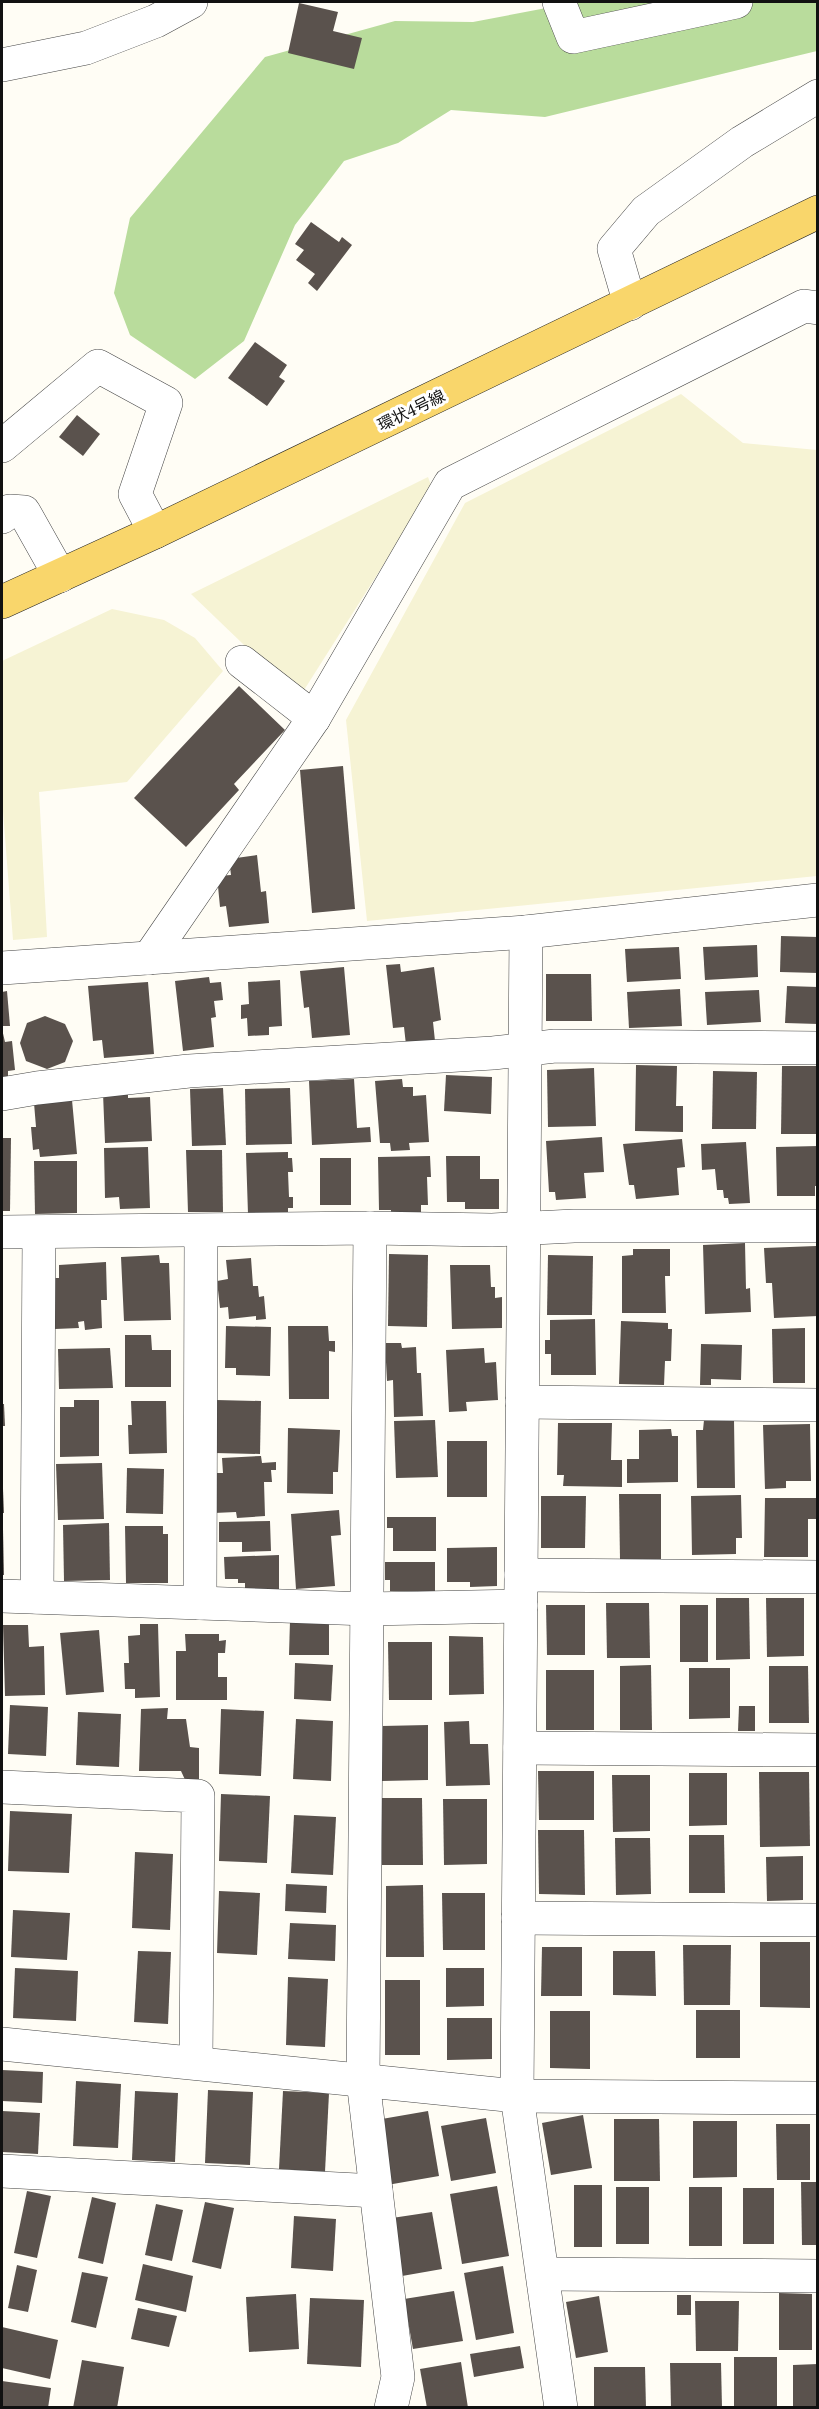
<svg xmlns="http://www.w3.org/2000/svg" width="819" height="2409" viewBox="0 0 819 2409" font-family="Lora,'Noto Sans JP',serif">
<rect width="100%" height="100%" fill="#fffdf5"/>
<!-- farmland -->
<g fill="#f6f3d4">
<path d="M681,394L743,443L817,450V876L367,921L346,720L465,503Z"/>
<path d="M428,477L432,488L299,698L191,594Z"/>
<path d="M112,609L164,620L195,638L223,671L127,782L39,792L47,937L13,940L2,798V661Z"/>
</g>
<!-- forest -->
<path fill="#b9dc9c" d="M578,2H817V51L545,117L451,110L398,143L344,161L295,225L244,341L195,379L130,335L114,293L130,218L265,57L395,21L473,22Z"/>
<!-- building -->
<g fill="#5a524d">
<path d="M299,3L338,12L333,31L362,38L354,69L288,53Z"/>
<path d="M311,222L339,242L342,237L352,245L317,291L308,283L315,274L296,260L304,250L295,244Z"/>
<path d="M255,342L287,365L279,377L285,381L267,406L228,378Z"/>
<path d="M77,415L100,434L83,456L59,437Z"/>
<path d="M239,686L285,730L234,784L239,790L186,847L134,798Z"/>
<path d="M343,766L355,909L312,913L300,770Z"/>
<path d="M257,855L261,892L266,891L269,923L229,927L226,906L220,907L217,876L231,875L229,859Z"/>
<path d="M781,936L818,937V973L780,972Z"/>
<path d="M757,945L758,977L705,980L703,947Z"/>
<path d="M679,947L681,979L627,982L625,949Z"/>
<path d="M400,964L401,972L434,967L441,1020L433,1022L435,1041L406,1045L404,1027L393,1028L386,965Z"/>
<path d="M344,967L350,1035L312,1038L309,1007L304,1008L300,971Z"/>
<path d="M546,974H591L592,1021H546Z"/>
<path d="M209,977L210,983L221,982L223,1000L214,1001L216,1017L211,1018L214,1047L183,1051L175,981Z"/>
<path d="M280,980L282,1026L269,1027V1035L248,1036L247,1018L241,1019V1005L249,1004L248,982Z"/>
<path d="M148,982L154,1054L104,1058L102,1040L93,1041L88,986Z"/>
<path d="M787,986L818,987V1024L785,1023Z"/>
<path d="M680,989L682,1026L629,1028L627,992Z"/>
<path d="M759,990L761,1022L707,1025L705,992Z"/>
<path d="M7,991L10,1026H2V992Z"/>
<path d="M45,1016L65,1024L73,1041L65,1062L47,1069L26,1061L20,1043L27,1023Z"/>
<path d="M2,1029L5,1042L12,1041L15,1070L8,1071V1076L2,1077Z"/>
<path d="M636,1065L677,1066L676,1106H683V1132L635,1131Z"/>
<path d="M782,1066H818V1134H781Z"/>
<path d="M594,1068L596,1126L548,1127L547,1070Z"/>
<path d="M713,1071L757,1072L756,1129H712Z"/>
<path d="M446,1075L492,1077L491,1114L444,1111Z"/>
<path d="M354,1079L357,1128L370,1127L371,1142L312,1145L309,1081Z"/>
<path d="M402,1079L403,1087H413V1096L426,1095L429,1142L409,1143L410,1150L391,1151L390,1143H380L375,1081Z"/>
<path d="M223,1088L226,1145L192,1146L190,1089Z"/>
<path d="M290,1088L292,1144L246,1145L245,1089Z"/>
<path d="M128,1092V1098L150,1097L152,1141L105,1143L103,1093Z"/>
<path d="M72,1100L77,1154L40,1157L39,1149L33,1150L31,1127H36L34,1103Z"/>
<path d="M602,1137L604,1172L584,1173L586,1198L556,1200L555,1192H549L546,1141Z"/>
<path d="M2,1138H11L10,1211H2Z"/>
<path d="M682,1139L685,1167L677,1168L679,1195L636,1199L634,1185H629L623,1144Z"/>
<path d="M746,1142L750,1203L729,1204L728,1198H724L723,1190H717L715,1169L702,1170L701,1144Z"/>
<path d="M818,1146V1186H815V1196H777L776,1147Z"/>
<path d="M148,1147L150,1208L120,1209L119,1197L105,1198L104,1148Z"/>
<path d="M186,1150H222L223,1212H188Z"/>
<path d="M288,1152V1158H292L293,1172H288L289,1197H293V1208H288V1213L248,1214L246,1153Z"/>
<path d="M430,1156L431,1177H427L428,1205H421V1213H391V1210H379L378,1157Z"/>
<path d="M446,1156H480V1179H499V1209H465V1202H447Z"/>
<rect x="320" y="1158" width="31" height="47"/>
<path d="M34,1161H77V1213L35,1214Z"/>
<path d="M745,1243L746,1289L750,1288L751,1312L705,1314L703,1245Z"/>
<path d="M816,1246L818,1316L774,1318L772,1283H766L764,1248Z"/>
<path d="M633,1249H670V1276H665L666,1313H622V1256L633,1255Z"/>
<path d="M389,1254L428,1255L427,1327L388,1326Z"/>
<path d="M159,1255L160,1263H169L171,1320L124,1321L121,1257Z"/>
<path d="M548,1255L593,1256L592,1315H547Z"/>
<path d="M251,1258L253,1286H258L259,1297L264,1296L266,1319L256,1320V1316L229,1319L228,1307L220,1308L217,1281L228,1279L226,1260Z"/>
<path d="M106,1262L107,1300H101L102,1328L85,1330L84,1321L78,1322L79,1328L55,1329L52,1278H59V1265Z"/>
<path d="M450,1265H490L491,1287H495V1298L502,1297V1328L452,1329Z"/>
<path d="M595,1319L596,1375H551V1354H545V1340H550V1320Z"/>
<path d="M621,1321L668,1323V1329H672L671,1361H665L664,1385L619,1384Z"/>
<path d="M226,1326L271,1327L270,1376L236,1375V1368H225Z"/>
<path d="M288,1326H328L329,1341H335V1352L329,1351V1399H289Z"/>
<path d="M805,1328V1383H773L772,1329Z"/>
<path d="M125,1335H151L152,1350H171V1387H125Z"/>
<path d="M385,1343H401L402,1348L416,1347L417,1373H421L423,1416L394,1417L393,1380L387,1381Z"/>
<path d="M701,1344L742,1345L741,1380L711,1379V1385H700Z"/>
<path d="M110,1348L113,1388L59,1389L58,1349Z"/>
<path d="M484,1348L485,1363L496,1362L498,1400L466,1402L467,1411L449,1412L446,1350Z"/>
<path d="M74,1400H99V1456L60,1457V1407H74Z"/>
<path d="M216,1400L261,1401L260,1454L215,1453Z"/>
<path d="M131,1401H166L167,1453L129,1454L128,1425H132Z"/>
<path d="M2,1404H4L5,1426H2Z"/>
<path d="M435,1420L438,1477L396,1478L394,1421Z"/>
<path d="M704,1420H734L735,1488H697L696,1430H703Z"/>
<path d="M558,1423H612L611,1460H622V1487L563,1486L564,1475H557Z"/>
<path d="M810,1424L811,1481H786V1488L765,1489L763,1425Z"/>
<path d="M288,1428L340,1430L338,1472H333V1494L287,1493Z"/>
<path d="M671,1429L672,1436H678V1482L627,1483V1459H639V1430Z"/>
<rect x="447" y="1441" width="40" height="56"/>
<path d="M261,1456L262,1463L276,1462V1470H271L272,1482H264L265,1516L237,1518L236,1512L214,1513L213,1473H223L222,1458Z"/>
<path d="M102,1463L104,1519L58,1520L56,1464Z"/>
<path d="M127,1468L164,1469L163,1514L126,1513Z"/>
<path d="M2,1489H3L4,1513H2Z"/>
<path d="M619,1494H661V1560H620Z"/>
<path d="M741,1495L742,1538H736V1554L692,1555L691,1496Z"/>
<path d="M541,1496H586L585,1548H541Z"/>
<path d="M765,1498H818V1519H808V1557H764Z"/>
<path d="M339,1510L341,1535L331,1536L335,1586L296,1589L291,1514Z"/>
<path d="M387,1517H436V1551H393V1528H387Z"/>
<path d="M270,1521L271,1551L242,1552V1542H219V1522Z"/>
<path d="M109,1523L110,1580L64,1581L63,1525Z"/>
<path d="M125,1526H163V1534H168V1583H126Z"/>
<path d="M2,1529H3L4,1575H2Z"/>
<path d="M497,1547V1586L470,1587V1582H447V1548Z"/>
<path d="M279,1555V1590H245V1583H238V1579H225L224,1557Z"/>
<path d="M385,1562H435V1591H390V1580H385Z"/>
<path d="M716,1598H749L750,1659L716,1660Z"/>
<path d="M766,1598H804V1656L767,1657Z"/>
<path d="M606,1603H649L650,1658H607Z"/>
<path d="M546,1605H585V1655H547Z"/>
<rect x="680" y="1605" width="28" height="57"/>
<path d="M290,1621L329,1622V1655H289Z"/>
<path d="M140,1624H158L160,1697L135,1698V1689H125L124,1663H129L128,1636L140,1635Z"/>
<path d="M3,1625H28L29,1647L44,1646L45,1695L5,1696Z"/>
<path d="M99,1630L104,1692L66,1695L60,1633Z"/>
<path d="M185,1634H219V1641L226,1640L225,1653H218V1677H227V1700H176V1651H186Z"/>
<path d="M449,1636L483,1637L484,1694L449,1695Z"/>
<path d="M388,1642H432V1700H389Z"/>
<path d="M295,1663L333,1665L331,1701L294,1699Z"/>
<path d="M651,1665L652,1730H620V1666Z"/>
<path d="M769,1666H808L809,1723H769Z"/>
<path d="M689,1668H730V1718L689,1719Z"/>
<rect x="546" y="1670" width="48" height="60"/>
<path d="M10,1705L48,1707L46,1756L8,1754Z"/>
<path d="M739,1706H755V1731H738Z"/>
<path d="M168,1708L167,1719H186L190,1747L199,1748V1781L187,1784L181,1771H139L141,1709Z"/>
<path d="M221,1709L264,1711L261,1776L219,1774Z"/>
<path d="M78,1712L121,1714L119,1767L76,1765Z"/>
<path d="M296,1719L333,1721L331,1781L293,1779Z"/>
<path d="M469,1721L470,1744H488L490,1785L446,1786L444,1722Z"/>
<path d="M428,1725V1780L382,1781V1726Z"/>
<path d="M538,1771H594V1820H539Z"/>
<path d="M759,1772H809L810,1846L760,1847Z"/>
<path d="M689,1773H727V1825L689,1826Z"/>
<path d="M612,1775H650V1831L613,1832Z"/>
<path d="M221,1794L270,1796L267,1863L219,1861Z"/>
<path d="M381,1798H422L423,1865H382Z"/>
<path d="M443,1799H487V1864L444,1865Z"/>
<path d="M10,1811L72,1814L69,1873L8,1871Z"/>
<path d="M294,1815L336,1817L333,1875L291,1873Z"/>
<path d="M538,1830H584L585,1895L539,1894Z"/>
<path d="M689,1835H724L725,1893H689Z"/>
<path d="M615,1838H650L651,1894L616,1895Z"/>
<path d="M135,1852L173,1854L170,1930L132,1928Z"/>
<path d="M803,1856V1900L767,1901L766,1857Z"/>
<path d="M286,1884L327,1886L326,1913L285,1911Z"/>
<path d="M423,1885L424,1957H386V1886Z"/>
<path d="M219,1891L260,1893L257,1955L217,1953Z"/>
<path d="M442,1893H485V1950H443Z"/>
<path d="M13,1910L70,1913L67,1960L11,1957Z"/>
<path d="M290,1923L336,1925L335,1961L288,1959Z"/>
<path d="M760,1942H810V2008L760,2007Z"/>
<path d="M683,1945H731L730,2005H684Z"/>
<path d="M542,1947H582V1996H541Z"/>
<path d="M138,1951L171,1952L168,2024L134,2022Z"/>
<path d="M613,1951H655L656,1996L613,1995Z"/>
<path d="M15,1968L78,1971L76,2021L13,2018Z"/>
<path d="M446,1968H484V2006L446,2007Z"/>
<path d="M288,1977L328,1979L325,2047L286,2045Z"/>
<rect x="385" y="1980" width="35" height="75"/>
<rect x="696" y="2010" width="44" height="48"/>
<path d="M550,2011H590V2069L550,2068Z"/>
<path d="M447,2018H492V2059L447,2060Z"/>
<path d="M2,2070L43,2072L42,2103L2,2101Z"/>
<path d="M76,2081L121,2084L118,2148L73,2146Z"/>
<path d="M208,2090L253,2092L250,2165L205,2163Z"/>
<path d="M135,2091L178,2093L175,2162L132,2160Z"/>
<path d="M283,2091L329,2093L325,2172L279,2169Z"/>
<path d="M2,2111L40,2113L38,2154L2,2152Z"/>
<path d="M428,2111L439,2176L387,2185L376,2120Z"/>
<path d="M583,2115L592,2168L551,2175L542,2123Z"/>
<path d="M486,2118L496,2173L451,2181L441,2126Z"/>
<path d="M614,2119H659L660,2181H614Z"/>
<path d="M693,2121H737V2177L693,2178Z"/>
<path d="M776,2124H810V2180H777Z"/>
<path d="M801,2182H818V2245H802Z"/>
<rect x="574" y="2185" width="28" height="62"/>
<path d="M497,2186L509,2256L462,2264L450,2194Z"/>
<rect x="616" y="2187" width="33" height="57"/>
<rect x="689" y="2187" width="33" height="59"/>
<rect x="743" y="2188" width="31" height="56"/>
<path d="M27,2191L51,2196L37,2258L14,2253Z"/>
<path d="M92,2197L116,2203L103,2264L78,2258Z"/>
<path d="M205,2202L234,2208L221,2269L192,2262Z"/>
<path d="M156,2204L183,2210L172,2261L145,2255Z"/>
<path d="M432,2212L442,2269L402,2276L392,2218Z"/>
<path d="M294,2216L336,2219L333,2271L291,2268Z"/>
<path d="M143,2264L193,2276L186,2312L135,2300Z"/>
<path d="M17,2265L37,2270L28,2312L8,2308Z"/>
<path d="M503,2266L514,2333L476,2340L464,2273Z"/>
<path d="M82,2272L108,2277L96,2328L71,2322Z"/>
<path d="M454,2291L463,2341L413,2349L404,2299Z"/>
<path d="M779,2293L812,2294V2350H779Z"/>
<path d="M296,2294L299,2349L249,2352L246,2297Z"/>
<rect x="677" y="2295" width="14" height="20"/>
<path d="M599,2296L608,2352L576,2358L566,2302Z"/>
<path d="M310,2298L364,2300L361,2367L307,2364Z"/>
<path d="M695,2301H739L738,2351H696Z"/>
<path d="M138,2308L177,2316L169,2347L131,2339Z"/>
<path d="M2,2327L58,2340L50,2379L2,2368Z"/>
<path d="M520,2346L524,2368L474,2377L470,2354Z"/>
<rect x="734" y="2357" width="43" height="51"/>
<path d="M82,2360L124,2367L117,2408H73Z"/>
<path d="M461,2362L468,2408H427L420,2369Z"/>
<path d="M670,2363H721L722,2408H671Z"/>
<path d="M818,2364V2408H793V2365Z"/>
<path d="M594,2367H645L646,2408H594Z"/>
<path d="M2,2381L51,2388L48,2408H2Z"/>
</g>
<g fill="none" stroke-linecap="round" stroke-linejoin="round">
<!-- minor casing -->
<g stroke="#444" stroke-width="34">
<g id="minor">
<path d="M559,2L573,37L736,2"/>
<path d="M2,65L86,48L156,21L191,2"/>
<path d="M630,304L614,249L646,211L742,142L818,96"/>
<path d="M2,446L98,366L166,403L135,494L155,532"/>
<path d="M2,517L10,511L24,512L60,576"/>
<path d="M242,662L314,718"/>
<path d="M526,932L517,2096L561,2408"/>
<path d="M149,958L314,718L450,484L804,306L818,308"/>
<path d="M2,968L526,932L818,900"/>
<path d="M2,1094L37,1088L189,1071L493,1053L555,1046L818,1048"/>
<path d="M370,1228L363,2080L398,2377L391,2408"/>
<path d="M2,1232L370,1228L492,1230L574,1226H818"/>
<path d="M522,1402L818,1405"/>
<path d="M521,1575L818,1577"/>
<path d="M2,1596L367,1609L521,1606"/>
<path d="M37,1597L39,1233"/>
<path d="M200,1603L201,1231"/>
<path d="M520,1748L818,1750"/>
<path d="M2,1787L198,1796L196,2062"/>
<path d="M518,1918L818,1920"/>
<path d="M2,2044L517,2096L818,2098"/>
<path d="M2,2171L376,2191"/>
<path d="M543,2274L818,2276"/>
</g>
</g>
<!-- major casing -->
<g stroke="#222" stroke-width="34">
<path id="major" d="M2,602L155,532L818,212"/>
</g>
<!-- minor -->
<use href="#minor" stroke="#fff" stroke-width="33"/>
<!-- major -->
<use href="#major" stroke="#f9d66b" stroke-width="33"/>
</g>
<g text-anchor="middle" stroke-width="6" stroke-linejoin="round" paint-order="stroke">
<!-- street labels -->
<g font-size="16" fill="#111" stroke="#fff">
<text transform="translate(411 410) rotate(-26)" y="6">環状4号線</text>
</g>
</g>
<!-- border -->
<rect width="819" height="2409" fill="none" stroke="#111111" stroke-width="6"/>
</svg>
